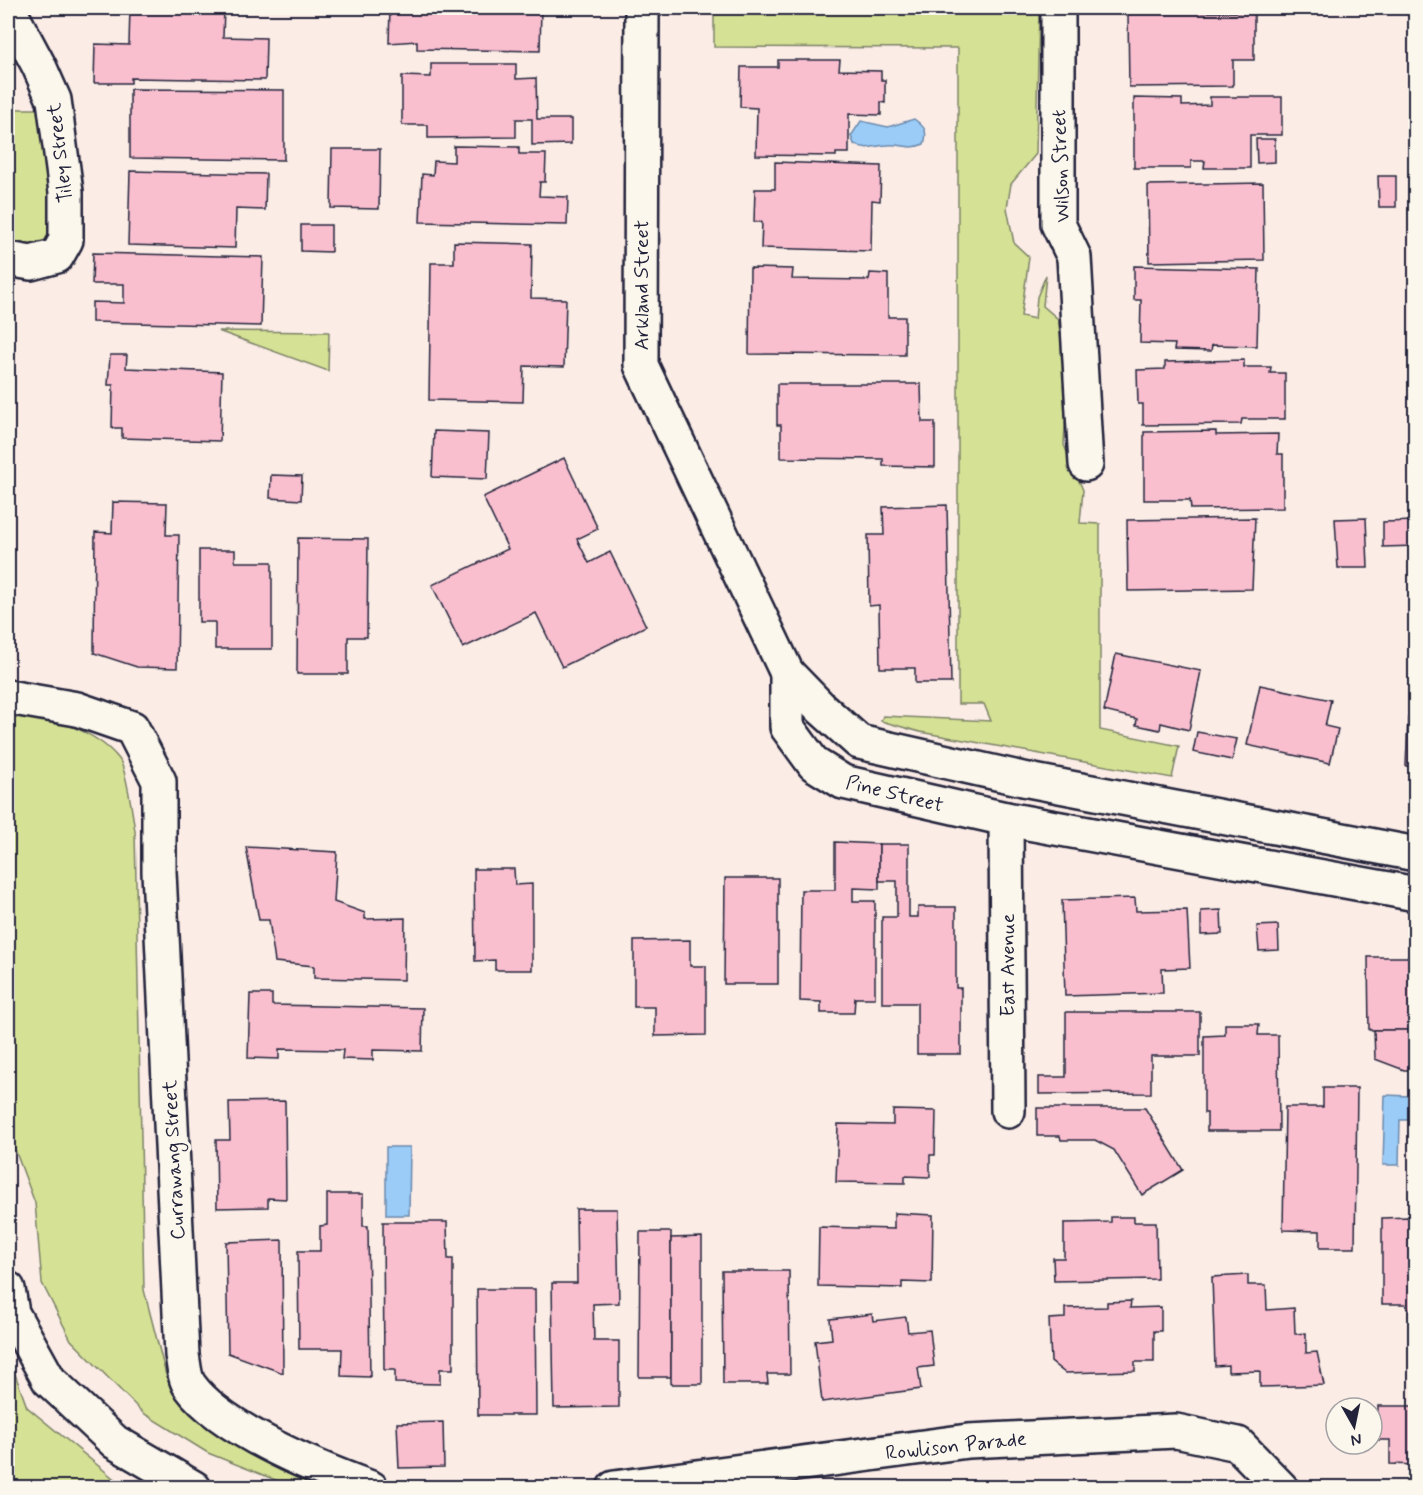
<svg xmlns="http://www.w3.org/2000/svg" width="1423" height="1495" viewBox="0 0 1423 1495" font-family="Mynerve,sans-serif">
<rect width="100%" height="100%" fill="#fbece6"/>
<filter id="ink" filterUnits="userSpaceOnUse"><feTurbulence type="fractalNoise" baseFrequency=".0167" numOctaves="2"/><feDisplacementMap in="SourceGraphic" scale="12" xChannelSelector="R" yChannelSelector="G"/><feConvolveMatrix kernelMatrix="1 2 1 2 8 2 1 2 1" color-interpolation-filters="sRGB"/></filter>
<g filter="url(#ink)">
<!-- green -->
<g fill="#d5e194" stroke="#7c8268" stroke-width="1.5">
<path d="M714,8H1039L1036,154L1011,184L1007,208L1014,243L1029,257L1021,316L1035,319L1037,297L1046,275L1043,306L1058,319L1067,381L1064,445L1083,490L1080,523L1100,524V730L1179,746L1172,778L920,732L881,721L883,716L991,721L984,704H958V48L714,47Z"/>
<path d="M8,109H46L56,251L8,254Z"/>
<path d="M218,331L329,332L328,371Z"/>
<path d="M8,713C44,713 96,730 119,759C126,768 133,817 135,831L144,1290L166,1375L220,1415L332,1487L283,1483L208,1453L143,1413L71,1340L42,1283L35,1203L8,1131Z"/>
<path d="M8,1355L27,1407L124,1487H8Z"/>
</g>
<!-- water -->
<g fill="#9accf7" stroke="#6a88ac" stroke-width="1.5">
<path d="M914,119C925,127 928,131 924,144C907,151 902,143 887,145C872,146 868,151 854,144L851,136L861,121L888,127Z"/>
<path d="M1385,1095L1409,1096V1120H1400L1399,1165H1383Z"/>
<path d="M386,1147H410L409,1215H386Z"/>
</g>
<!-- building -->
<g fill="#f9bfcf" stroke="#22223b" stroke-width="1.5">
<path d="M130,8H224L223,37L266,38L265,80L131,78V83H94L95,44L129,45Z"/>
<path d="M390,8H541L540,51L417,49V41L389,43Z"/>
<path d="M1254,12V60H1233V86L1129,87L1128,13Z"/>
<path d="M778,60H840L839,70L881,71V80H885V103L881,102V115L849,114V153H836V156L756,155L757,108L740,107L741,67H778Z"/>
<path d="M431,64H516V79L536,78L537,119H571V144L532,145V119H516V137L428,138V125H402V76L431,77Z"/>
<path d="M130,89L284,90V160L130,158Z"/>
<path d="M1210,97H1282V135H1250V168H1204L1205,161H1191V168H1134V98L1182,99V106L1210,105Z"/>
<path d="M1256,139H1275V162L1257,163Z"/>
<path d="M454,146L519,147V154H546L545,182H540L539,196L568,197L567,225L420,222L422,174L433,175L434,161L454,162Z"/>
<path d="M332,149H380L379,209L331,208Z"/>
<path d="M775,162L881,166L880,201L872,200L871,251L761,248L762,222H754L755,189H775Z"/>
<path d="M130,171L266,174L265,210L236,209L235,248L128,245Z"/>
<path d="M1378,176H1396V207H1379Z"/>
<path d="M1263,183L1264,260L1149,262L1148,185Z"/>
<path d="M301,225H331V252L301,251Z"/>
<path d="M454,242L532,244L531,298L566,299L564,367L524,366L523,402L429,400L431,263H454Z"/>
<path d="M93,253L263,257L261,326L92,322V302L124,303V284H92Z"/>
<path d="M1134,266L1259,269L1257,346L1212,345L1211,351L1174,350L1175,344L1140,343L1141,300H1134Z"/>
<path d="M750,268L793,269L792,279L869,280L870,273L888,274V317H905V355L749,354Z"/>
<path d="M110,355H127L126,368L222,372L220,441L122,438V428H112L113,385H108Z"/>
<path d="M1244,360V367H1271L1270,373H1285V419H1242L1241,424L1143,425V404H1138L1137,370L1165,369V362Z"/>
<path d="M777,384H921L922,422H935V467L883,466V459L781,458V425H777Z"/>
<path d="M434,431L489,433L487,479L432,477Z"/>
<path d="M1216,431V435L1278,434L1277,454H1283V508L1191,509L1190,500H1144V432Z"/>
<path d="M564,458L598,529L577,539L589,563L610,552L646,626L562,667L536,613L463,648L432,585L508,549L483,497Z"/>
<path d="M271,475L302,476L301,500L270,498Z"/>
<path d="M113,502L167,503L166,535H179L177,668L137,667L94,653L95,532L112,533Z"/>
<path d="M947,505L951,683H915V668H880L879,605L869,606L868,535H884L883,507Z"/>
<path d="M1255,518L1252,589L1128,591L1127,520Z"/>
<path d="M1366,518L1368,568H1338L1335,519Z"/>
<path d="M1416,521V546L1383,547V522Z"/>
<path d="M298,538L368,539L367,637H348V674H297Z"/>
<path d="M199,550H235V562H272V649H215V622H199Z"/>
<path d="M1116,654L1201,671L1189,730L1161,723L1160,730L1136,725L1137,719L1104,711Z"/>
<path d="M1260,685L1331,700L1325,726L1338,729L1330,763L1247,745Z"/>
<path d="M1408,718L1416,719V767L1406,766Z"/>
<path d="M1197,732L1237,739L1232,760L1193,752Z"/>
<path d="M835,842L879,844V889L853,888V901H875V998H855L854,1013H821V1002L800,1001L801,890H835Z"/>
<path d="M879,844H909V917H918V907H956V988H961V1054H917V1003H882V917H897V881H879Z"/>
<path d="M246,847L337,852L334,902L365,913V919L405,918L404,980L314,978V966L275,962L269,920H259Z"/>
<path d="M474,869H514L515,885L532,884V970H495V960L475,961Z"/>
<path d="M725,878H778V984H724Z"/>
<path d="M1135,898L1136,911L1187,910L1190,968L1162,969L1163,993L1065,996L1062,900Z"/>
<path d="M1221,910L1222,934L1201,935V911Z"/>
<path d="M1278,925L1279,950L1259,951L1257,926Z"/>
<path d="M690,940V966H706V1035L655,1036V1007H634V941Z"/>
<path d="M1368,957H1416V1030H1369Z"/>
<path d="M250,994H272V1005L423,1008L422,1051L373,1050V1060L342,1059L343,1050L279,1049V1059L248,1058Z"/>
<path d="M1066,1012H1200V1056H1151V1093L1039,1094V1077H1066Z"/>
<path d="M1225,1024H1259L1258,1035H1278L1279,1131H1207V1113H1204V1036L1225,1035Z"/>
<path d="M1374,1030H1416V1070H1404L1375,1059Z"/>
<path d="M1323,1088H1357L1355,1248H1320V1231L1283,1230L1285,1107H1323Z"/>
<path d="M285,1101L286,1199L268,1198V1207L217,1208L216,1140H230L229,1102Z"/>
<path d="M1037,1108H1145L1183,1170L1142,1195L1114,1150L1095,1140H1061L1060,1136H1037Z"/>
<path d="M893,1110L936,1111L935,1155H930V1177L905,1176V1183L836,1182L838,1124L893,1125Z"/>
<path d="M327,1194H363V1226H368L370,1377L341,1376L342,1349H299L298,1251H320V1226L327,1225Z"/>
<path d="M576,1209H617L619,1303L593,1304L594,1341H619V1407L554,1408L552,1283H577Z"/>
<path d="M894,1213L933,1215L932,1283L902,1282V1288L818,1286L819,1227L894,1229Z"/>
<path d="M1111,1217H1134V1222H1156L1157,1279L1054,1281L1053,1258H1064V1223L1111,1222Z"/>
<path d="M1409,1217L1410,1227H1416V1310H1409L1405,1304H1382V1218Z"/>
<path d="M383,1222H447L448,1259H453V1369H440V1384L395,1383V1370H384Z"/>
<path d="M640,1232H671V1377H639Z"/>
<path d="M702,1237V1384H671V1238Z"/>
<path d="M282,1240L283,1373L228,1353L226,1242Z"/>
<path d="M722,1271H789L790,1374H767L768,1384H723Z"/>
<path d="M1248,1275V1285H1266L1267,1310L1294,1308L1295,1334L1306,1333V1353L1317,1352L1324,1385L1260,1387V1371L1228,1372V1365L1215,1366L1212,1277Z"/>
<path d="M477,1289H535L536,1415H478Z"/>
<path d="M1131,1301L1130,1308L1161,1307V1331H1154V1362H1135V1371L1065,1373L1051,1362L1049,1319L1065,1318V1308L1107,1307V1302Z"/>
<path d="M872,1314L873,1321L906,1317L908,1332L930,1330L934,1366L918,1368L921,1389L822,1402L815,1341L832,1339L830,1319Z"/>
<path d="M1378,1406H1416V1465L1390,1464V1440H1377Z"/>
<path d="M443,1422L444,1467L399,1468L397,1423Z"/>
</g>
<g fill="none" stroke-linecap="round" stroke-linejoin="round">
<!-- minor casing -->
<g stroke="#22223b" stroke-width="38">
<g id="minor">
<path d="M642,8L641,365L787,673L822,709L859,742L1023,779L1416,854"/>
<path d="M1058,8V224L1074,257L1086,464"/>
<path d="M8,259L31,263L57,256L66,240V192L54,100L39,66L8,8"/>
<path d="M787,673V727L814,764L843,782L1006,819L1416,894"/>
<path d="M8,697L77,709L132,728L159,781V872L182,1355C184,1364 184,1378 190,1386C222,1430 319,1469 371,1488"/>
<path d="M1006,819L1008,1111"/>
<path d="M8,1289L12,1313L49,1380L115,1442L194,1488"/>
<path d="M614,1488L968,1441L1176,1431L1238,1444L1281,1488"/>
</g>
</g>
<!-- minor -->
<use href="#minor" stroke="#fbf7ec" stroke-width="33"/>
</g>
</g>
<g text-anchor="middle" stroke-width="6" stroke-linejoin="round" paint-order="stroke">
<!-- street labels -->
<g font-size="20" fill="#22223b" stroke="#fbf7ec">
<text transform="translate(59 153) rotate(-97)" y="7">Tiley Street</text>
<text transform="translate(1060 166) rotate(-92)" y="7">Wilson Street</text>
<text transform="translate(641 285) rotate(-90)" y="7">Arkland Street</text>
<text transform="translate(895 793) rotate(14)" y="7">Pine Street</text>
<text transform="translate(1007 965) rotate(-90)" y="7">East Avenue</text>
<text transform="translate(173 1160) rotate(-93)" y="7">Currawang Street</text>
<text transform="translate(956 1445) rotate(-6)" y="7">Rowlison Parade</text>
</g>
</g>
<!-- margin -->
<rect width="1423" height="1495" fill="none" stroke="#fbf7ec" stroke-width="30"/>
<rect x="15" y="15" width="1393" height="1465" fill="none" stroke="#22223b" stroke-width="2" filter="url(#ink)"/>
<!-- north arrow -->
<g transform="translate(1354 1426) rotate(171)"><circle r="28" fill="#fbf7ec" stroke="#a4a2a5" stroke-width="1.5"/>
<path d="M0-4.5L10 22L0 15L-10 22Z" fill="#22223b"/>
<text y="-9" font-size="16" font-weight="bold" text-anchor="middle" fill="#22223b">N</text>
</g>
</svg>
